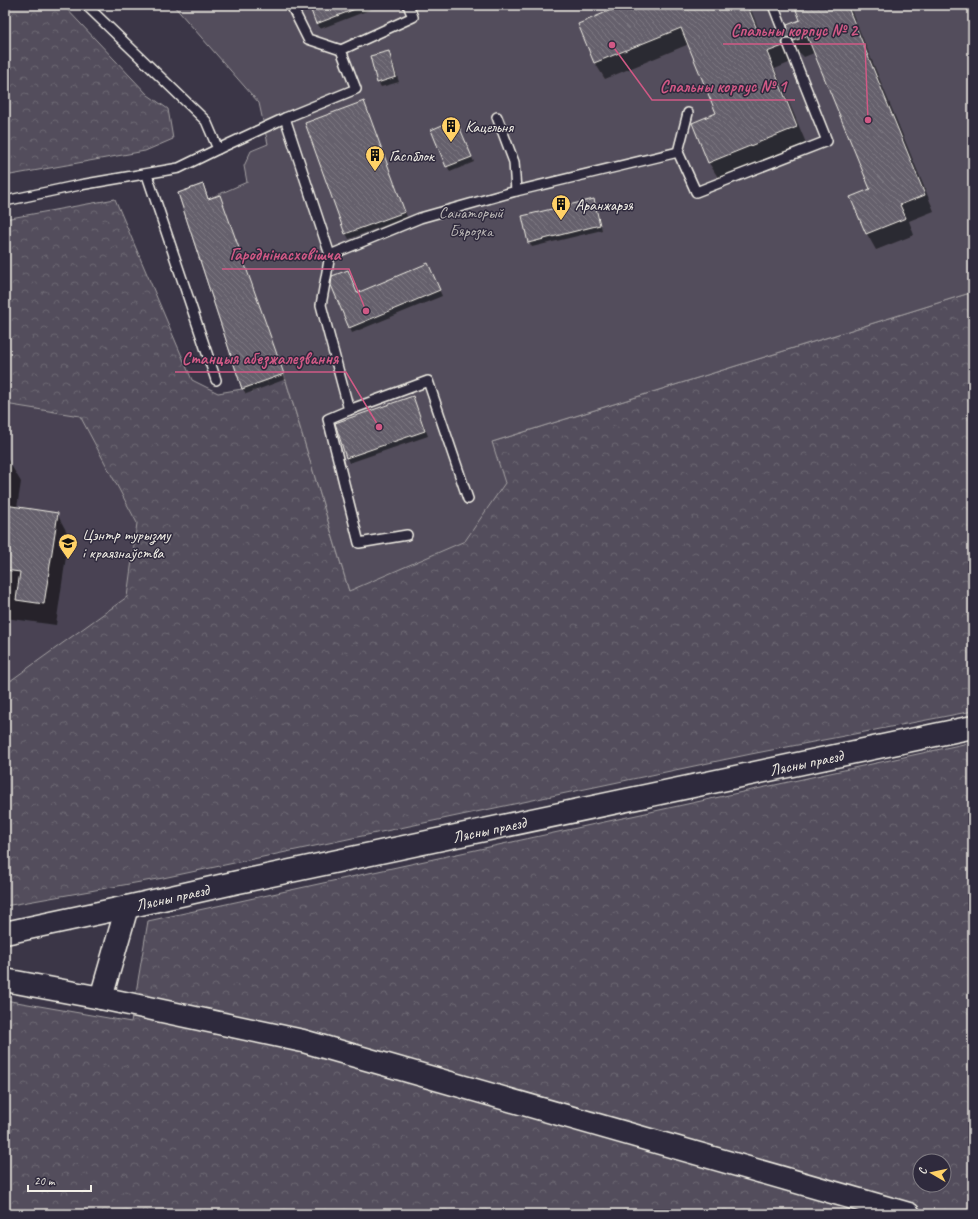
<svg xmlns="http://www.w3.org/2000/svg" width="978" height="1219" viewBox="0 0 978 1219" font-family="Caveat,sans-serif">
<defs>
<pattern id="forest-crowns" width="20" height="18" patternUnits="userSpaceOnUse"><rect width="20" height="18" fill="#534e5c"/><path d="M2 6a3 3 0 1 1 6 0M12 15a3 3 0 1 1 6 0" fill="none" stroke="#6c6873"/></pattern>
<pattern id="building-back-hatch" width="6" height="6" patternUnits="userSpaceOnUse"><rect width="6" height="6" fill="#65616c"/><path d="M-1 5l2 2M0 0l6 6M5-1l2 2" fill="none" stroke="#7c7881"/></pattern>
</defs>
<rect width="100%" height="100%" fill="#3b3647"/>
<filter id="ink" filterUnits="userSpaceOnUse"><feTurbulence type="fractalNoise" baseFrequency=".025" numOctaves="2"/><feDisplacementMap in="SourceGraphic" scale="8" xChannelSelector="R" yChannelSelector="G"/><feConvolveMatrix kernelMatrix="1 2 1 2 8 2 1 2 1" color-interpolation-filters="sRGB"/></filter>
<g filter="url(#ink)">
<!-- built -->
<path fill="#484352" d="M5,404L80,415L137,523L127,597L10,681H5Z"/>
<!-- forest -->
<g fill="url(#forest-crowns)" stroke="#a4a0a2" fill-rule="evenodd">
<path d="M5,5H63L148,95L168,109L173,139L145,151L5,176Z"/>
<path d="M115,199L192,380L218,393L242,389L284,374L349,591L492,442L973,292V711L751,754L163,878L5,906V681H10L127,597L137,523L80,416L5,404V219Z"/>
<path d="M973,742V1214H5V1000L131,1022L148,921ZM920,1161H944V1185H920Z"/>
</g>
<!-- park -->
<path fill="#534e5c" stroke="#a4a0a2" d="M173,5H973V292L492,442L505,483L465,541L349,591L284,374L242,389L178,193L203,184L208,199L247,182L244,166L251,151L268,144L259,103Z"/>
<!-- shadow -->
<g fill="#0007">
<path d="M310,5H382L320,29Z"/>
<path d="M625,5H749L762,37L778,34L784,35L802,21L795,5H849L934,211L909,221L914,235L876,250L867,234L852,197L871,189L814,53L804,57L800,53L795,54L791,62L775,69L806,143L719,179L709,163L693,124L717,114L689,44L605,79L595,63L579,24Z"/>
<path d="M388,52L391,57L399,82L381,87L378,82Z"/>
<path d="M364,102L407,217L349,239L346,233Z"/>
<path d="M456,120L474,162L450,172L432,130Z"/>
<path d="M203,185L208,200L219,196L222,201L286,379L246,394L243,389L180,193Z"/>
<path d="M593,200L596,205L602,230L532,247L529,242Z"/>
<path d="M428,264L442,296L352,333L332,285L350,276L357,294Z"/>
<path d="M413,397L428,436L349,463L347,458L336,424Z"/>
<path d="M5,460H8L21,482L17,508L57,514L69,536L56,625L5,618Z"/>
</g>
<!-- building -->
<g fill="url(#building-back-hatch)" stroke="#f4f1e8">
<path d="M309,5H363V6L316,24Z"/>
<path d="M623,5H747L760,37L776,30L781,34L785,33L788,29L787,25L800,20L794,5H847L925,195L900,205L906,218L866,234L850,197L870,189L807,36L794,41L789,37L785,38L782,42L783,46L767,52L797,127L708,163L692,123L716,113L681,28L594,63L578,24Z"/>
<path d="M389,51L396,77L377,83L370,56Z"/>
<path d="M364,101L405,212L345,234L305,123Z"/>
<path d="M456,119L472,157L446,167L431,130Z"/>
<path d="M203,184L208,199L220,195L284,374L242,389L178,193Z"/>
<path d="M594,199L600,225L528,243L522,216Z"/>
<path d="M428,263L440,290L349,328L331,285L332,276L348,270L357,293Z"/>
<path d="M413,396L425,431L346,458L335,423Z"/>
<path d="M5,505L58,513L44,604L16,600L20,572L5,570Z"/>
</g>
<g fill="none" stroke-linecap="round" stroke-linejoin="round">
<!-- service casing -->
<g stroke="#f4f1e8" stroke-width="12">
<g id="service">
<path d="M291,5L308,39L341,50"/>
<path d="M773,5L782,28"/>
<path d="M688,113L678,152L696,192L827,141L788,43"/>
<path d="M497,117L514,162L516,191"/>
<path d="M285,118L330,255L321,305L349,410L428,381L468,499"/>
<path d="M218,149L285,118L356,89L341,50L413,17L408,5"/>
<path d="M147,175L216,380"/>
<path d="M5,201L80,185L179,168L218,149L206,121L86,5"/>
<path d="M330,255L420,218L516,191L678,152"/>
<path d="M349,410L328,419L359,543L407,535"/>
</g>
</g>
<!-- tertiary casing -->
<g stroke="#f4f1e8" stroke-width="25">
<g id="tertiary">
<path id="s1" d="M5,933L127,907L238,882L973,727"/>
<path d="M5,980L101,998L303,1041L909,1214"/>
<path d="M101,998L127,907"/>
</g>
</g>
<!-- service -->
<use href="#service" stroke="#2f2a3d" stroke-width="9"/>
<!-- tertiary -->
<use href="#tertiary" stroke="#2f2a3d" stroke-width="22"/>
</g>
</g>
<!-- icons -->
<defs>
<g id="building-pin" transform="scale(1)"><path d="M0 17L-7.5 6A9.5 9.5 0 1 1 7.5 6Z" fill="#ffd166" stroke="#2f2a3d"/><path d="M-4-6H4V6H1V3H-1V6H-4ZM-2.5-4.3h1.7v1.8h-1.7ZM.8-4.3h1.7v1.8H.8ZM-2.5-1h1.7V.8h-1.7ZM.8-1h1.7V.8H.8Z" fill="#111"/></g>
<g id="school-pin" transform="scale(1)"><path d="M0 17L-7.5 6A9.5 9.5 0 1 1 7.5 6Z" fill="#ffd166" stroke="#2f2a3d"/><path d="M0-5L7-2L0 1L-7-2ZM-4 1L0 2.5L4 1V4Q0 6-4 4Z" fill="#111"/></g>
</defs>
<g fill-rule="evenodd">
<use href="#building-pin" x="451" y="126"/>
<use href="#building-pin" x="375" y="155"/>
<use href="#building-pin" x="561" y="204"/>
<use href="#school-pin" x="68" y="543"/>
</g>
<g text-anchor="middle" stroke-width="3" stroke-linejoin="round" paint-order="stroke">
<!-- poi labels -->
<g font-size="16" fill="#f4f1e8" stroke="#2f2a3d" text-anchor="start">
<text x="465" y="132">Кацельня</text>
<text x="389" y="161">Гаспблок</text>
<text x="575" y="210">Аранжарэя</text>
<text x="82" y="540">Цэнтр турызму<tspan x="82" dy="18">і краязнаўства</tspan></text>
</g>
<!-- park labels -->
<g font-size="16" fill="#bcb8b7" stroke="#2f2a3d">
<text x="471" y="218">Санаторый<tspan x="471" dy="18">Бярозка</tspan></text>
</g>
<!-- street labels -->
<g font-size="16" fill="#f4f1e8" stroke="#2f2a3d">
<text dy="6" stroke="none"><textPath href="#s1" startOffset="819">Лясны праезд</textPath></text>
<text dy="6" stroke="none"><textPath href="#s1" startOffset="495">Лясны праезд</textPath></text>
<text dy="6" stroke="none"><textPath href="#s1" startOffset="171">Лясны праезд</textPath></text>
</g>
</g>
<!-- callouts -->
<path fill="none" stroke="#d15985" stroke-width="1.5" d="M868 120L865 44H723M612 45L652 100H795M366 311L349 269H222M379 427L346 372H175"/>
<g fill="#d15985" stroke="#2f2a3d" stroke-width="1.5">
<circle cx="868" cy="120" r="4"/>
<circle cx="612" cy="45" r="4"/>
<circle cx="366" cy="311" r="4"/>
<circle cx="379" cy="427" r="4"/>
</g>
<g font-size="17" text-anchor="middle" font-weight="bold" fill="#d15985" stroke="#2f2a3d" stroke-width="3" stroke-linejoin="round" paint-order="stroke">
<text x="794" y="36">Спальны корпус № 2</text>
<text x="723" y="92">Спальны корпус № 1</text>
<text x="285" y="260">Гароднінасховішча</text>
<text x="260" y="364">Станцыя абезжалезвання</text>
</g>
<!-- margin -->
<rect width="978" height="1219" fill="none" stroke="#2f2a3d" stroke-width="20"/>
<rect x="10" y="10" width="958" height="1199" fill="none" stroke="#f4f1e8" stroke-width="1.5" filter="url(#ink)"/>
<!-- north arrow -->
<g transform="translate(932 1173) rotate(279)"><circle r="19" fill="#2f2a3d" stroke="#7e7a81"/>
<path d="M0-3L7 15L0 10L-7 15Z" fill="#ffd166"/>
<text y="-6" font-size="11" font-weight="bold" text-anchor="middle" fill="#f4f1e8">С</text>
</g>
<!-- scale -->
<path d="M28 1185v6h63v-6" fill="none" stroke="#f4f1e8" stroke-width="2"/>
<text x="34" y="1185" font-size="12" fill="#f4f1e8" stroke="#2f2a3d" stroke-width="3" paint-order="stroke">20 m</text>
</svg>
